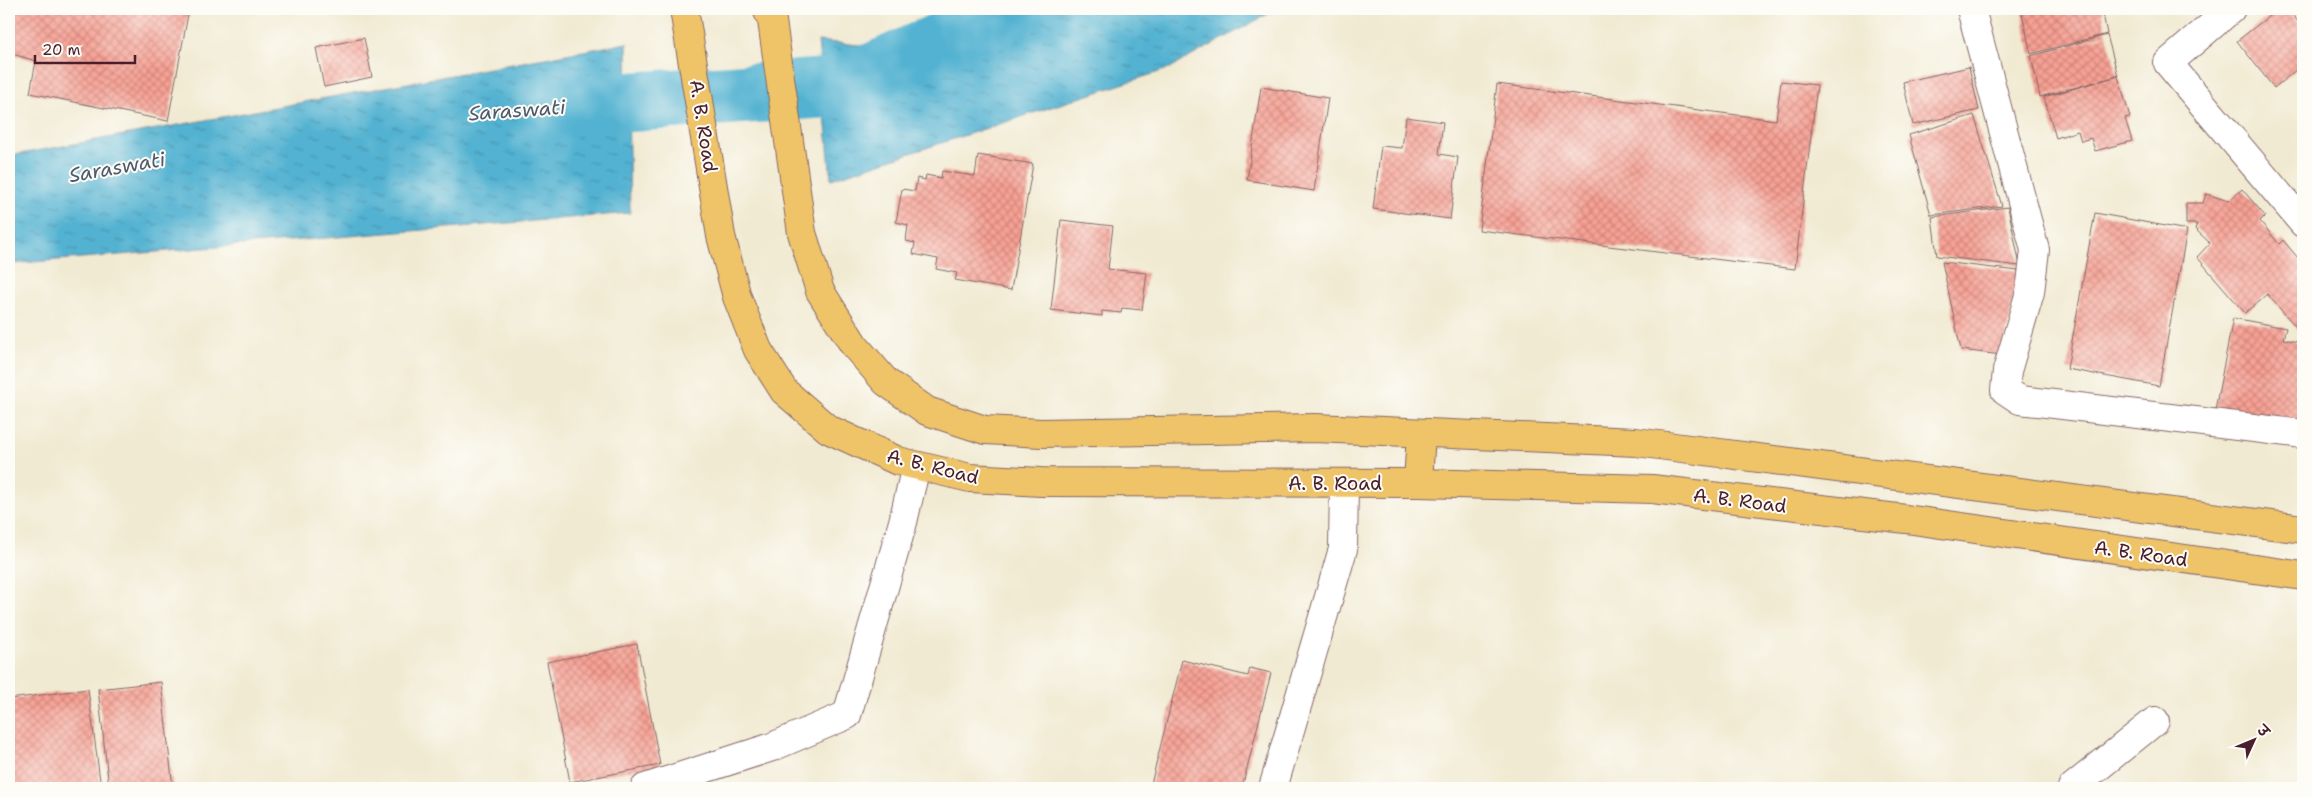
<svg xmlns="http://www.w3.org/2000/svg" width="2312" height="797" viewBox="0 0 2312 797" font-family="'Shantell Sans','Playpen Sans Deva',sans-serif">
<defs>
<pattern id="water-ripples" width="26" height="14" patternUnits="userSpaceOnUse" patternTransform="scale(1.25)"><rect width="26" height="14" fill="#52b2d1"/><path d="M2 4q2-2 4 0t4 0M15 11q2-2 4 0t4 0" fill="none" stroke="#4690aa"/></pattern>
<pattern id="building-cross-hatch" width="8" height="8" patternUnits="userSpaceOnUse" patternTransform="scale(1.25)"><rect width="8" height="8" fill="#f8a194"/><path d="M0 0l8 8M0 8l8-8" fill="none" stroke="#cb8379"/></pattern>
</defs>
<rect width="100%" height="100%" fill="#fdfcf7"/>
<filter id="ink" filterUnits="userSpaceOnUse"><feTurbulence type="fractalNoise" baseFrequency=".02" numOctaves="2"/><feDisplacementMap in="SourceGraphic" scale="10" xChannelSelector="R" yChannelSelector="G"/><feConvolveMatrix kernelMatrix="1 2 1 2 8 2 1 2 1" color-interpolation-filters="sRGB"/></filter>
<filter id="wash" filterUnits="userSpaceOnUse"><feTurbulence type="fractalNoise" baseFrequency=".0096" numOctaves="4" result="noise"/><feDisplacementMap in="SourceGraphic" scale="20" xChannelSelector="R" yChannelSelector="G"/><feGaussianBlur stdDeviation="1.12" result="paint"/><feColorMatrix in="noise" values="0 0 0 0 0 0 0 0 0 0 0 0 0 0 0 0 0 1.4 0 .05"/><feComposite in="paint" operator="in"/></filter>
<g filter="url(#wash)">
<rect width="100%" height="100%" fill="#f1ead2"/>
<!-- water -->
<g fill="url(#water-ripples)" stroke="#4e687e">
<path d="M971,9H1277L1168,69L831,179L818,41L890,48Z"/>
<path d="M627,43L630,213L9,264V156Z"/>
</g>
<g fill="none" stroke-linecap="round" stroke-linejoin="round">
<!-- river -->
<path stroke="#52b2d1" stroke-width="60" d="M546,108L842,87L1014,9"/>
</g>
<g id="blocks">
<!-- building -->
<g fill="url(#building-cross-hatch)">
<path d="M9,9H189L168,121L30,93L36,61L9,53Z"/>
<path d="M2021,9H2102L2107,34L2031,54Z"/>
<path d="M2278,9H2288L2303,28V64L2274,88L2237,41Z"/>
<path d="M2107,35L2118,76L2040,97L2031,56Z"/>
<path d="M364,38L372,77L324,87L316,48Z"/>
<path d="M1969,67L1979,110L1913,125L1903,82Z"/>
<path d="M2118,76L2130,117L2125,118L2132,141L2095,151L2091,138L2081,141L2078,131L2056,138L2044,97Z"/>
<path d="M1781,81L1817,85L1795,269L1479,230L1497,84L1776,120Z"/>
<path d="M1261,87L1328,98L1314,191L1247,180Z"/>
<path d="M1974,115L2002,206L1931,215L1909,135Z"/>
<path d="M1406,117L1443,122L1439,154L1458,157L1450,219L1373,209L1381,146L1402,148Z"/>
<path d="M978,155L1033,164L1011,290L955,280L957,273L936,269L938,259L913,254L915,243L906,241L908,225L896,222L902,189L915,191L917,178L925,180L926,175L941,178L942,171L975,176Z"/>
<path d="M2242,189L2265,216L2260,221L2279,244L2283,240L2303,264V335L2267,294L2245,313L2197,257L2210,243L2195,229L2197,224H2186V203H2203L2206,194L2229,201Z"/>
<path d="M2008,207L2020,266L1937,256L1932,217Z"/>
<path d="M2095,213L2187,230L2159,386L2067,369Z"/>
<path d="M1061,220L1113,226L1108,269L1147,273L1142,310L1122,308L1121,313L1102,311V316L1051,310Z"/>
<path d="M1942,262L2019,271L2002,355L1961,350Z"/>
<path d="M2233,318L2286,328L2283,339L2303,343V422L2269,415L2268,420L2215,410Z"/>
<path d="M637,644L660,765L570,782L547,662Z"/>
<path d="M1182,660L1248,676L1250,668L1271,673L1242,788H1150Z"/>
<path d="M161,682L173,788H109L98,689Z"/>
<path d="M88,689L101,788H14L9,752V699Z"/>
</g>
</g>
</g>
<g filter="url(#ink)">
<use href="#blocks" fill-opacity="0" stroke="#846665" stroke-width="1"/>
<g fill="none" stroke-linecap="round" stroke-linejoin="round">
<!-- minor casing -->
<g stroke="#846665" stroke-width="30">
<g id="minor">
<path d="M1971,9L2035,250L2030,292L2007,371L2005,390L2020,400L2303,434"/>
<path d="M2231,9L2168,63L2303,223"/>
<path d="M645,788L772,747L847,715L903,522L916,466"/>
<path d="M1273,788L1343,549L1344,483"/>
<path d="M2072,788L2155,721"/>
</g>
</g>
<!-- major casing -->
<g stroke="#846665" stroke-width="30">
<g id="major">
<path d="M684,9L721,236L737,297L758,350L784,391L828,429L898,461L970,478L1041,482L1418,483L1652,489L1906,519L2303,576"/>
<path d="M767,9L772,21L802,233L820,291L854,345L886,382L927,411L985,430L1041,433L1315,428L1636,442L2303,529"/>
<path d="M1418,483L1421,433"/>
</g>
</g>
<!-- minor -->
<use href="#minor" stroke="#fff" stroke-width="28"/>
<!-- major -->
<use href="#major" stroke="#efc469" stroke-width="28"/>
</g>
</g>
<g text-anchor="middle" stroke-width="4" stroke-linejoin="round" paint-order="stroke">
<!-- street labels -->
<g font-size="19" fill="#4a1f2b" stroke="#fdfcf7">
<text transform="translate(704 126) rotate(81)" y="7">A. B. Road</text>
<text transform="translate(933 466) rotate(14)" y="7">A. B. Road</text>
<text x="1335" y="490">A. B. Road</text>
<text transform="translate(1740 500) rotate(7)" y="7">A. B. Road</text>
<text transform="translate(2141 553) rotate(8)" y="7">A. B. Road</text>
</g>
<!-- water labels -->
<g font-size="20" font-style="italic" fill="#4d5a6d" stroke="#fdfcf7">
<text transform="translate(517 110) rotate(-4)" y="7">Saraswati</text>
<text transform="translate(117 167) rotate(-10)" y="7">Saraswati</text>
</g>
</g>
<!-- margin -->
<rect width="2312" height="797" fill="none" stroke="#fdfcf7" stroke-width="30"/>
<!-- north arrow -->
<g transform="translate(2254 740) rotate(46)" stroke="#fdfcf7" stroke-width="4" paint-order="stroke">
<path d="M0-4L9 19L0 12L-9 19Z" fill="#4a1f2b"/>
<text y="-8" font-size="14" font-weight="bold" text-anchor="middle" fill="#4a1f2b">उ</text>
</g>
<!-- scale -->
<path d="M35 55v8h100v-8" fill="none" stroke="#4a1f2b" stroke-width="2.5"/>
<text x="42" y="55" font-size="15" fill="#4a1f2b" stroke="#fdfcf7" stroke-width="4" paint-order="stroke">20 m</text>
</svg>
